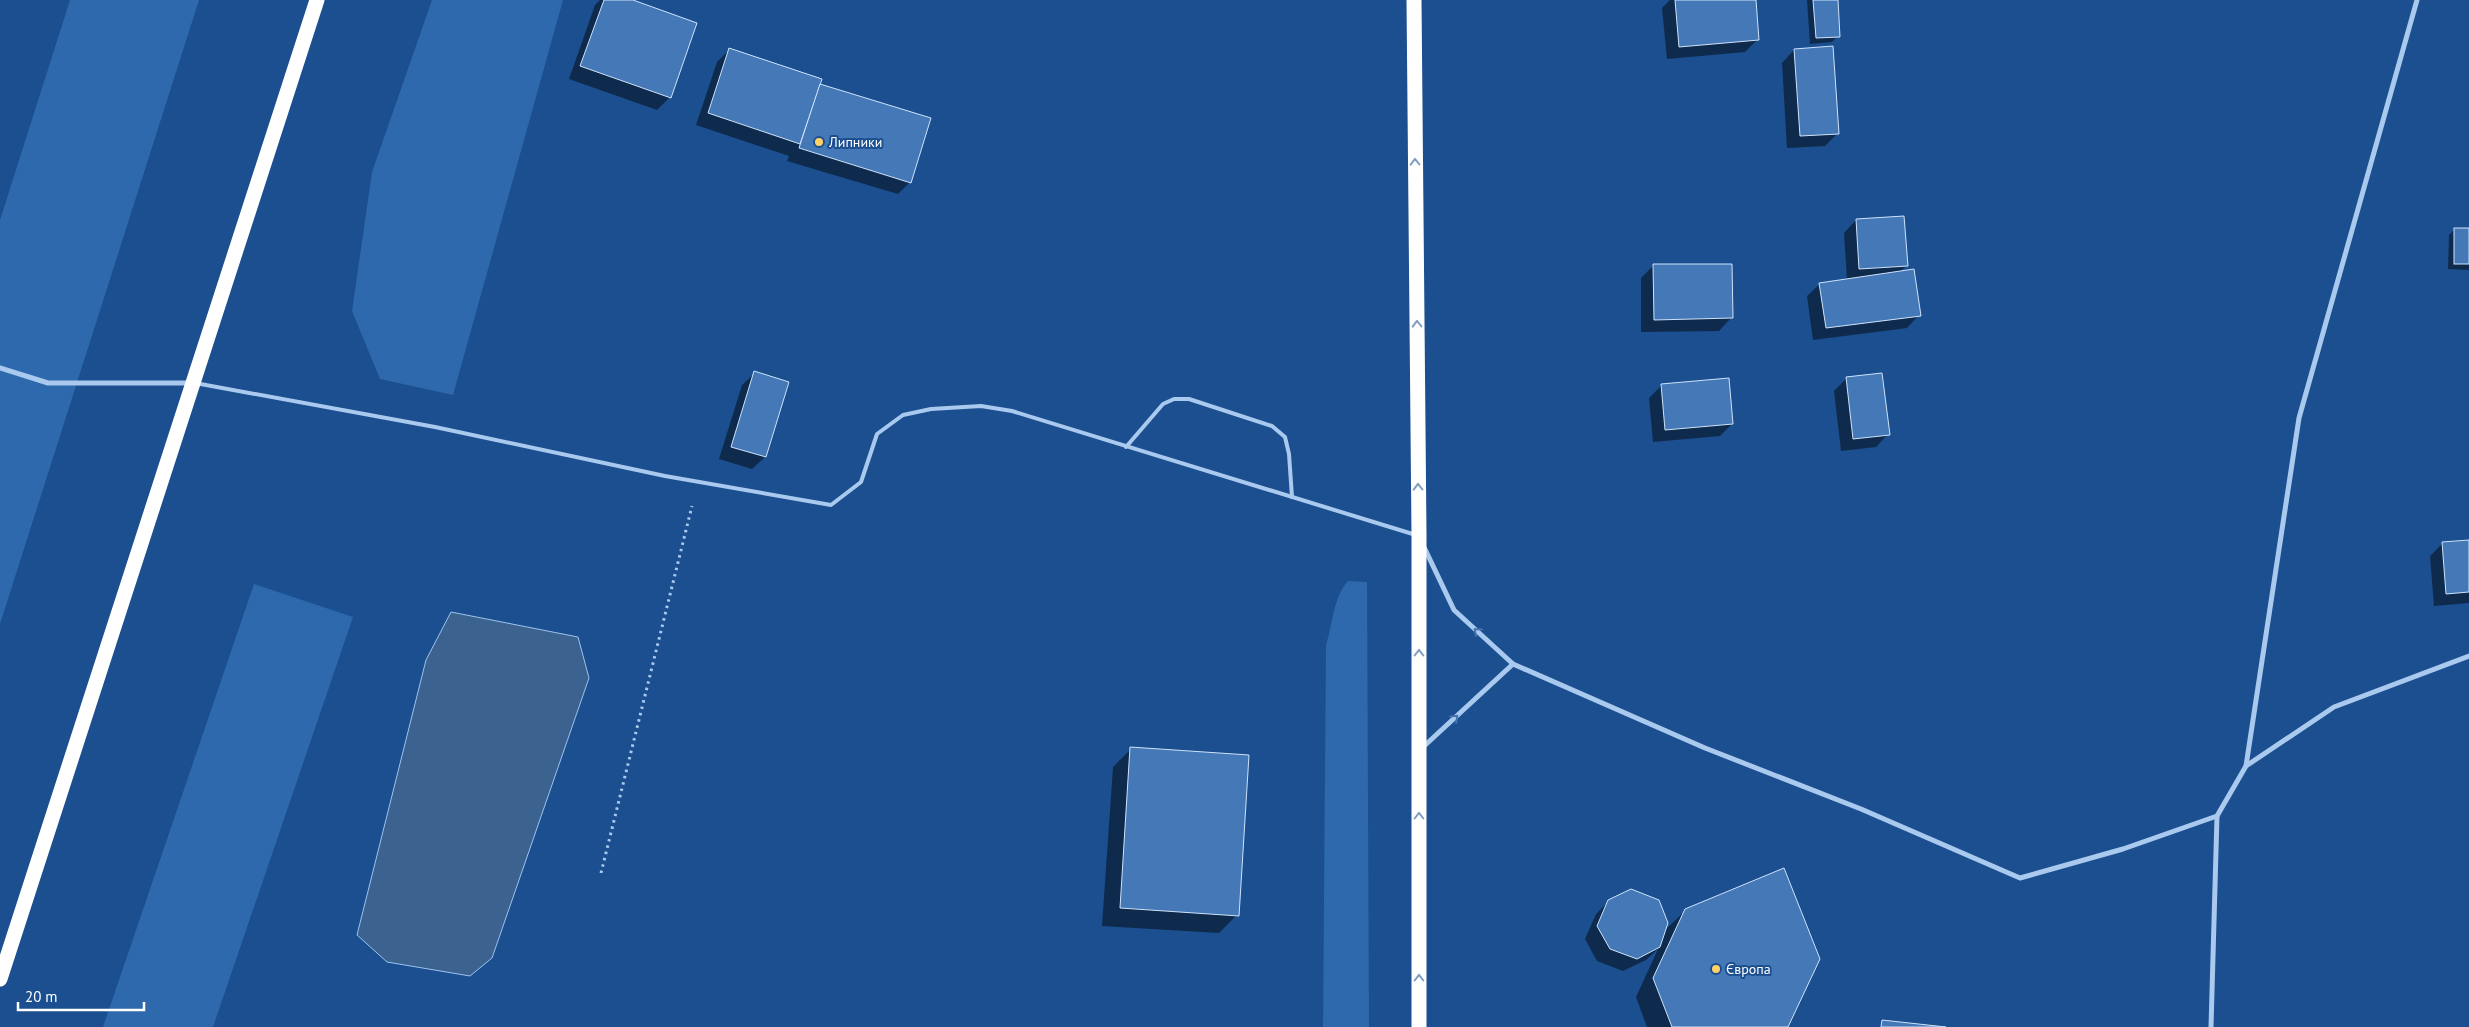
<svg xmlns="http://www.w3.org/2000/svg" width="2469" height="1027" viewBox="0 0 2469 1027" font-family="'PT Sans',sans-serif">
<rect width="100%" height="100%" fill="#1b4f8f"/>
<!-- green -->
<g fill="#2e69ad">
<path d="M70,0H199L0,624V220Z"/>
<path d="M432,0H563L453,395L380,379L352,311L372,172Z"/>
<path d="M1348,581L1367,582L1369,1027H1323L1326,645C1333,623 1333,598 1348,581Z"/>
<path d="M254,584L353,617L213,1027H103Z"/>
</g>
<!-- water -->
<path fill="#3c6290" stroke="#9cc4f0" d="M451,612L578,637L589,678L492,958L470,976L387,962L357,935L426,660Z"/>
<!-- shadow -->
<g fill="#0007">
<path d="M600,0H629L670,97L657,110L569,79L595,5Z"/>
<path d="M1670,0H1754L1758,39L1745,52L1667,59L1662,8Z"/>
<path d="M1807,0H1836L1838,36L1832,42L1810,44Z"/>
<path d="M730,49L818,85L910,182L898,194L787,161L789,156L696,125L717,62Z"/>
<path d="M1794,50L1838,133L1825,146L1787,148L1782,63Z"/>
<path d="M1856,220L1907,265L1899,273L1919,315L1907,328L1813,340L1807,296L1820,284L1847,280L1844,233Z"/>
<path d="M2455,229H2469V270L2448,269L2449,235Z"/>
<path d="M1653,266L1731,318L1719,331L1641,332V278Z"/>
<path d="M755,373L765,457L752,469L719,459L742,385Z"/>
<path d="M1847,378L1888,434L1876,447L1841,451L1834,391Z"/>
<path d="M1662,385L1732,424L1720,436L1653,442L1649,398Z"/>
<path d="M2469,541V603L2434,606L2430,556L2442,544Z"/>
<path d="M1131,749L1237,915L1219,933L1102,926L1113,767Z"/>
<path d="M1609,901L1664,931L1686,910L1787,1027H1647L1636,997L1658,949L1646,960L1623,971L1597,961L1585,939L1596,914Z"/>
</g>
<!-- building -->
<g fill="#4478b7" stroke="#cfe3fa">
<path d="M604,0H633L697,23L671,98L580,66Z"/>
<path d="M1675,0H1756L1759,40L1679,47Z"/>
<path d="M1813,0H1838L1840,37L1816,38Z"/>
<path d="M1833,46L1839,134L1800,136L1794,49Z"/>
<path d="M729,48L822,79L800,144L708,113Z"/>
<path d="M820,84L931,118L911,183L799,148Z"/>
<path d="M1904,216L1908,266L1859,269L1856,219Z"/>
<rect x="2454" y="228" width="15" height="36"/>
<path d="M1653,264H1732L1733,318L1654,320Z"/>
<path d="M1914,269L1921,316L1826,328L1819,283Z"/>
<path d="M754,371L789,382L766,457L731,447Z"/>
<path d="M1882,373L1890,435L1853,439L1846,377Z"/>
<path d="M1729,378L1733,424L1665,430L1661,384Z"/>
<path d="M2469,540V592L2446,594L2442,542Z"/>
<path d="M1130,747L1249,755L1239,916L1120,908Z"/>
<path d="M1784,868L1820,959L1788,1027H1672L1653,978L1685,909Z"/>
<path d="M1631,889L1659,900L1668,923L1660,947L1637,959L1610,949L1597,926L1608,900Z"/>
<path d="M1882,1020L1946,1027H1881Z"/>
</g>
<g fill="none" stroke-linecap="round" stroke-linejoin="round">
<!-- path -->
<path stroke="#a9c9ee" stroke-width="3" stroke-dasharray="2.5 4" stroke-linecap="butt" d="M601,873L692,506"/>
<!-- lane -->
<g stroke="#a9c9ee" stroke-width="4">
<path d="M195,383L435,427L665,476L831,505L861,482L877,434L903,415L931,409L981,406L1012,411L1416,535"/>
<path d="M1126,447L1163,404L1174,399H1189L1272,426L1285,437L1289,454L1292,497"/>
</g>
<!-- street -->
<g stroke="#a9c9ee" stroke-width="5">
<path d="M0,368L48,383H190"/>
<path d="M1424,547L1454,610L1513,664L1705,748L1861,809L2020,878L2123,849L2217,816L2246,766L2334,707L2469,656"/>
<path d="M1422,748L1513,664"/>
<path d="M2246,766L2299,418L2417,0"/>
<path d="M2211,1027L2217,816"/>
</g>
<!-- highway -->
<g stroke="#fff" stroke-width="15">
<path d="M1414,0L1419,535V1027"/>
<path d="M0,979L317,0"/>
</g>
</g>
<!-- one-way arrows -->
<defs><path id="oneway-chevron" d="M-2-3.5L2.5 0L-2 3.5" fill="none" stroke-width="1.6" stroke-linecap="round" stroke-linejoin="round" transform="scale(1.25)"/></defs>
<g stroke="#829ec1">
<use href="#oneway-chevron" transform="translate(1415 162) rotate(-91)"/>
<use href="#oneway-chevron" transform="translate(1417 324) rotate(-91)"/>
<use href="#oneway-chevron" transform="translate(1418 487) rotate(-91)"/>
<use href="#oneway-chevron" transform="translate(1419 653) rotate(-90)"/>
<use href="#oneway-chevron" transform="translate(1419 816) rotate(-90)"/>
<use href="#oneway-chevron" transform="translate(1419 978) rotate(-90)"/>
</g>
<g stroke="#4674ac">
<use href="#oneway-chevron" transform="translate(1477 631) rotate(-138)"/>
<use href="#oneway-chevron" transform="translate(1455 718) rotate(-43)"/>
</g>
<!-- markers -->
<g fill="#ffd166" stroke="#1b4f8f" stroke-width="2">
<circle cx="819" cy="142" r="5"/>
<circle cx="1716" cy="969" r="5"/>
</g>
<g text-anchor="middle" stroke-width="4" stroke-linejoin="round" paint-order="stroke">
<!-- poi labels -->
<g font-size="14" fill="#fff" stroke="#1b4f8f" text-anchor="start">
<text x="829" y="147">Липники</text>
<text x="1726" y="974">Європа</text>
</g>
</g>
<!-- scale -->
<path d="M18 1002v8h126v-8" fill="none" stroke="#ffffff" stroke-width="2.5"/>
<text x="25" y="1002" font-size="15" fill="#ffffff" stroke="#1b4f8f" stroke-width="4" paint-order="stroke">20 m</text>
</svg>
